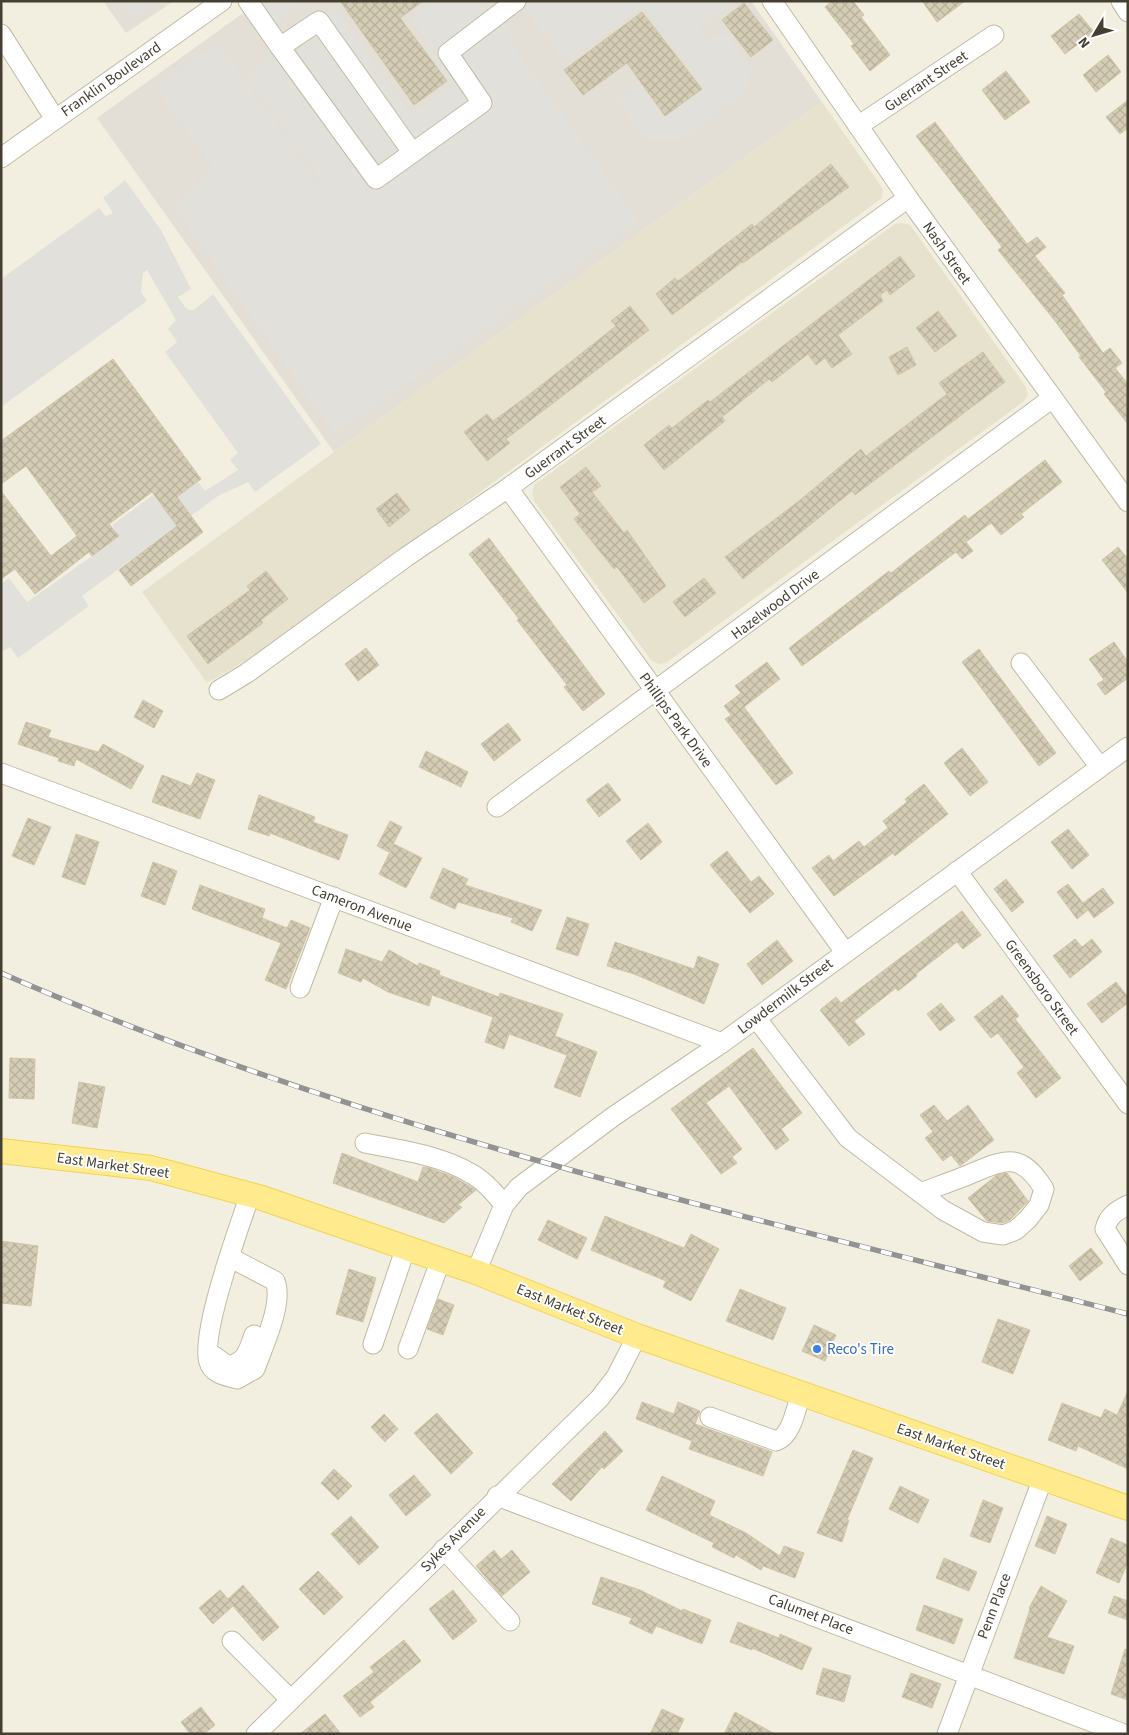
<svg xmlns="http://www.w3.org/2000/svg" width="1129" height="1735" viewBox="0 0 1129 1735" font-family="'Source Sans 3',sans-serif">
<defs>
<pattern id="building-cross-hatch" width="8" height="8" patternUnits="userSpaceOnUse" patternTransform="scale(1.25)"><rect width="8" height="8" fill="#d4ccb5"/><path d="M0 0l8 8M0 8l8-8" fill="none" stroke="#b7b09c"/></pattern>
</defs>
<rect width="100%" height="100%" fill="#f3efe0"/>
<!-- residential -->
<g fill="#e7e2ce">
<path d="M822,102L883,189L882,198L263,651L207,683L142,592L334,452Z"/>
<path d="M901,223L910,225L1026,387L1028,395L1023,402L666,663L658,664L651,660L534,501L532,493L534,485L895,224Z"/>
</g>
<!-- industrial -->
<g fill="#e4dfd6">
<path d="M103,1H174L126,33Z"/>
<path d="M260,1H751L822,102L334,452L97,118Z"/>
</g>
<!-- parking -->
<g fill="#e2e0da">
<path d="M118,1H158L131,18Z"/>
<path d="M262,1L269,4L274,1H303L275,22L282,31L287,32L320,11L325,18L333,5L410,115L450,86L425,47L429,43L411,17L433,1H479L482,5L492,7L501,1H734L699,28L707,38L725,34L751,68L748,89L682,140H645L617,101L639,86L663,116L703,86L644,6L564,61L526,10L518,9L501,19L515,37L510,42L639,222L335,434L174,208L214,168L154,86L218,43L319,185L324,184L247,77L265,63L270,46L246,13Z"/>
<path d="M125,180L161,230L191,289L178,297L185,307L189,310H194L213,294L321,444L255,492L248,482L218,496L82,596L89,606L18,658L10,647L1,652V584L9,578L27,602L119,537L112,525L153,495L163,508L198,482L205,491L238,470L230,460L238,453L165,352L177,342L168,329L176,320L147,270L143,273L141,292L147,301L1,407V279L99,208L105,216L112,214V211L103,198Z"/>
</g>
<!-- building -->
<g fill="url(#building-cross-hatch)" stroke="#d1c5a7">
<path d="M340,1H423L400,18L447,81L414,105Z"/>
<path d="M832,1H853L864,15L861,17L890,55L870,71L851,46L854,44L825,7Z"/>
<path d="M922,1H965L937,22Z"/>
<path d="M744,3L773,40L751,57L722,20Z"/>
<path d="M642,12L702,89L665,116L627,63L583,95L564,70Z"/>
<path d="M1079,14L1094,32L1065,54L1051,36Z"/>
<path d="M1108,55L1121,72L1096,92L1083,75Z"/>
<path d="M1006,71L1030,102L1005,120L982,90Z"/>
<path d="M1128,100V128L1120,134L1106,117Z"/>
<path d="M935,122L1027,244L1037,237L1046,247L1035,256L1065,293L1062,295L1103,353L1110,348L1122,363L1115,368L1128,384V424L1104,394L1106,392L1079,357L1081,356L1055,321L998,250L1002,247L916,136Z"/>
<path d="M831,164L849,187L743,263L742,262L672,315L656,294L675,278L678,281L752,224L754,227Z"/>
<path d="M900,256L915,276L890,295L887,290L880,295L883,301L838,335L852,354L832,368L825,358L816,365L808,354L772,382L769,379L722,417L725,421L664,470L644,445L669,425L672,428L708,400L710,402Z"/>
<path d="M630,306L649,330L506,439L510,443L487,461L464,432L487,414L493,421L530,394L616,326L611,321Z"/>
<path d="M938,311L957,336L935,352L916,328Z"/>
<path d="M907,347L916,365L898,375L889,357Z"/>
<path d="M983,352L1005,382L855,495L852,491L743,579L725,557L799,501L861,449L866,456L947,394L939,383Z"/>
<path d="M113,359L201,479L177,497L203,532L131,586L119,570L177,526L152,492L109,524L119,536L92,556L89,552L35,594L15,569L1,579V491L51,556L77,536L26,466L1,484V441Z"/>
<path d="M1045,460L1062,482L1021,514L1024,517L1001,535L991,523L966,542L973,551L962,559L956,552L802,666L789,648L889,571L891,573L965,515L968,519Z"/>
<path d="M586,467L601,486L592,492L624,533L627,530L666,586L644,603L617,567L614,569L574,519L580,514L560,487Z"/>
<path d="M397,493L410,510L389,527L376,509Z"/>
<path d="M489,538L605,694L583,711L564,687L567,685L517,620L519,619L469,554Z"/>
<path d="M1118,547L1128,559V593L1102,560Z"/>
<path d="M266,571L288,599L261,620L263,623L208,664L187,636L250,590L247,586Z"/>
<path d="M704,578L716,593L685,617L673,602Z"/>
<path d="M1114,642L1128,662V678L1105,695L1097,684L1104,680L1089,659Z"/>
<path d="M366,648L379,665L358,681L345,664Z"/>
<path d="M979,649L1056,753L1039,766L962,662Z"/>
<path d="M767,662L780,679L744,707L793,773L776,785L725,719L731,715L724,706L741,693L735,686Z"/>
<path d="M143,700L163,711L154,728L134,717Z"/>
<path d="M26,722L51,730L48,737L98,752L103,744L144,766L131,789L76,759L74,766L58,761L59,758L18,744Z"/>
<path d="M508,723L521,740L494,761L481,744Z"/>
<path d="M962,748L988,782L970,796L944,763Z"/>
<path d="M426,751L468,772L461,787L419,767Z"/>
<path d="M197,773L215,780L200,819L152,802L162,775L191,786Z"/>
<path d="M608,783L621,800L599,817L586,800Z"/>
<path d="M924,784L948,814L895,856L893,853L834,896L812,868L829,855L833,861L859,841L864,847L888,828L883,821L907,802L905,799Z"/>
<path d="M259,795L315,817L313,822L348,835L339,860L270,833L269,836L248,829Z"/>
<path d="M28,818L51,827L34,865L12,856Z"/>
<path d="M390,821L402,827L389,852L377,846Z"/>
<path d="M648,823L662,842L641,860L626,841Z"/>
<path d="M1068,829L1089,855L1072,869L1051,842Z"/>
<path d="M76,834L99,842L85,885L62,877Z"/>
<path d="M394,844L422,858L406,888L379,874Z"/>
<path d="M727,851L751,882L759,876L774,894L750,913L710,865Z"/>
<path d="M153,862L177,871L165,905L141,896Z"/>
<path d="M443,868L468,879L465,885L542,910L532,931L511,922L513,918L458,902L455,909L430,898Z"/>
<path d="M1006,879L1024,902L1012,912L994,889Z"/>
<path d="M1068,884L1083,903L1103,888L1114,903L1094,918L1088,910L1077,919L1057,892Z"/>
<path d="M200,885L265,909L262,918L287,928L291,920L310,928L286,989L265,980L281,943L192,909Z"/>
<path d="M962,911L981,935L963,949L957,942L916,974L917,976L898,991L896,988L854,1021L865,1034L849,1046L820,1010L836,997L841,1003Z"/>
<path d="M567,917L589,924L578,956L556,949Z"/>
<path d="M1075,939L1082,947L1092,939L1102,952L1070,978L1053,956Z"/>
<path d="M777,940L793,961L762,985L747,964Z"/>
<path d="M615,942L694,969L698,956L719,964L704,1004L634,974L607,966Z"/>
<path d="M346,949L382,962L389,950L418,966L419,963L440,971L439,975L499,997L500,993L563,1014L555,1036L597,1052L580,1097L554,1087L567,1055L509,1034L504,1049L485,1042L493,1017L432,995L429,1006L388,992L363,978L361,982L338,973Z"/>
<path d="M1116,982L1128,997V1003L1102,1023L1087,1004Z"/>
<path d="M1002,995L1019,1016L1015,1019L1061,1078L1036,1098L1017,1073L1024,1067L998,1033L991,1038L974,1017Z"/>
<path d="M941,1003L955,1020L940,1031L927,1014Z"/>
<path d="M753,1048L802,1113L781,1129L789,1140L776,1150L729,1086L706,1103L742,1149L732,1157L737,1163L721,1174L671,1109Z"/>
<path d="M10,1058L35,1059L34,1099L9,1098Z"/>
<path d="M79,1082L105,1087L97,1128L72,1123Z"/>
<path d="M934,1105L947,1121L968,1105L994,1140L960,1166L951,1155L943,1161L925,1138L933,1132L920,1115Z"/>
<path d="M342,1153L418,1182L423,1167L429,1168L454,1177L476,1190L458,1205L462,1207L444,1223L333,1183Z"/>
<path d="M1007,1173L1028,1201L1010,1220L1002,1223L987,1221L968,1198L997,1175Z"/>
<path d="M605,1216L684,1248L691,1234L719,1249L691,1301L663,1287L666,1281L591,1250Z"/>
<path d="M548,1220L587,1238L577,1259L538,1240Z"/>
<path d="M1,1241L38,1246L31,1306L1,1303Z"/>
<path d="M1091,1248L1103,1263L1080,1281L1069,1266Z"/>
<path d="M349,1269L376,1278L363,1322L336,1314Z"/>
<path d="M740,1289L786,1308L773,1340L726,1321Z"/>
<path d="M438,1299L454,1305L443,1335L427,1329Z"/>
<path d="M998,1319L1030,1330L1013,1374L982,1362Z"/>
<path d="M814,1325L836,1335L825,1361L802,1351Z"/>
<path d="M1128,1391V1469L1078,1446L1076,1451L1048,1440L1062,1403L1101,1418L1105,1409L1117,1415Z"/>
<path d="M642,1402L674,1414L678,1402L700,1411L695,1424L772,1452L763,1476L689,1449L692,1441L636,1419Z"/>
<path d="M437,1413L473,1453L451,1474L414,1433Z"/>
<path d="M384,1414L398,1429L385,1442L371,1427Z"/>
<path d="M605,1431L623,1451L604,1469L602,1467L571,1501L552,1484Z"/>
<path d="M853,1450L873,1458L847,1520H849L842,1542L817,1533Z"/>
<path d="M334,1469L352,1486L338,1500L321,1483Z"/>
<path d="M414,1475L431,1495L406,1516L389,1495Z"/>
<path d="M662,1476L715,1501L709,1515L746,1533L780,1556L784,1546L804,1553L795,1578L763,1566L761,1570L736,1555L734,1558L712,1547L714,1543L646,1510Z"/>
<path d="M900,1486L929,1500L918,1523L889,1509Z"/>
<path d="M983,1500L1003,1508L990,1543L970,1536Z"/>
<path d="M351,1516L379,1547L359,1565L331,1534Z"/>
<path d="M1047,1516L1067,1524L1055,1554L1035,1546Z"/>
<path d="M1111,1538L1128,1545V1562L1119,1583L1096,1573Z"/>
<path d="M494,1550L501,1559L512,1550L530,1572L502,1596L476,1566Z"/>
<path d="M944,1558L977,1572L969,1591L936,1578Z"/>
<path d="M318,1571L343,1597L324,1615L299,1589Z"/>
<path d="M601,1577L640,1590L682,1611L683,1609L711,1620L702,1644L656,1626L652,1634L629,1623L632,1618L592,1604Z"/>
<path d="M243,1585L279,1627L263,1641L233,1606L213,1624L199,1608L220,1590L228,1599Z"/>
<path d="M1041,1586L1067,1601L1047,1637L1074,1646L1064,1674L1014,1658L1030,1609L1029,1608Z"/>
<path d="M453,1590L477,1621L453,1640L429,1609Z"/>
<path d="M1114,1596L1128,1601V1620L1108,1613Z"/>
<path d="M924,1605L963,1619L954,1644L916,1630Z"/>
<path d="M738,1622L779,1638L780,1634L812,1648L802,1670L752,1648V1650L730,1642Z"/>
<path d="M404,1640L421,1661L370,1702L374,1707L360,1717L343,1696L374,1672L370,1667Z"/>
<path d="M1125,1649L1128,1650V1700L1111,1694Z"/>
<path d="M823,1668L851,1676L844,1702L816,1694Z"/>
<path d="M911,1673L941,1684L932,1708L902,1697Z"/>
<path d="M201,1707L215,1725L204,1734H190L181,1722Z"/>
<path d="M662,1709L684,1719L677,1734H650Z"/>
<path d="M735,1712L775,1734H724Z"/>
<path d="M325,1714L341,1734H300Z"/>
</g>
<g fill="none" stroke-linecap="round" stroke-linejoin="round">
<!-- minor casing -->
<g stroke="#c1bba5" stroke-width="21">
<g id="minor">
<path d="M248,1L280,47"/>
<path d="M772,1L908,198L1128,502"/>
<path d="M1121,1L1128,12"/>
<path d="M1,34L55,119"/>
<path d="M858,126L994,35"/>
<path d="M412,152L319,21L280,47L376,179L482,103L448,53L516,1"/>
<path d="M1,158L222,1"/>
<path d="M508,488L845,952"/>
<path d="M1021,663L1100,767"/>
<path d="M219,690L247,673L406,557L508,488L908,198"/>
<path d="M1,773L722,1043"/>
<path d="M497,807L1051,399"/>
<path d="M957,871L1128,1104"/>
<path d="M300,988L334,897"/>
<path d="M756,1018L848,1138L943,1210L983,1232L1003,1235L1016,1230L1028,1219L1039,1205L1044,1189C1020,1150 1004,1160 968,1175C953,1181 936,1187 920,1193"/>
<path d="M365,1143C399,1150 440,1155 470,1173C484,1180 495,1193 504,1205"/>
<path d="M1128,1205C1116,1211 1108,1216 1105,1229L1128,1265"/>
<path d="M229,1257L275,1281C284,1303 263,1346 255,1369L237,1379C227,1376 212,1374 209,1362C200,1334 239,1227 250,1195"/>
<path d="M476,1272L504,1205L519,1187L614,1116L722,1043L1128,747"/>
<path d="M373,1344L406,1247"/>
<path d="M408,1349L441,1259"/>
<path d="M214,1356L228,1366C246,1362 248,1352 254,1335"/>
<path d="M710,1417L776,1441C792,1436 796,1408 801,1393"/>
<path d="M497,1496L1124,1734"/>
<path d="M444,1549L510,1621"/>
<path d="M232,1641L291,1700"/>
<path d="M256,1734L599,1399L616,1377L637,1336"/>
<path d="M947,1734L1043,1478"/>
</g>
</g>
<!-- major casing -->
<g stroke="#f1d350" stroke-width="26">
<path id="major" d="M1,1151L151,1168L262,1198L476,1272L637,1336L1128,1508"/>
</g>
<!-- minor -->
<use href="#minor" stroke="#fff" stroke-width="19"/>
<!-- major -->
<use href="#major" stroke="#ffeb8d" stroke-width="24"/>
<!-- rail casing -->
<g stroke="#939393" stroke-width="5.5">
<path id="rail" d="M1,973C361,1131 748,1216 1128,1314"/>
</g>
<!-- rail -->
<use href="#rail" stroke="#fff" stroke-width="4" stroke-dasharray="11" stroke-linecap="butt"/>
</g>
<!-- markers -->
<circle fill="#3f7fe0" stroke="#fff" stroke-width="2" cx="817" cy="1349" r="5"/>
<g text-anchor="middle" stroke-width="4" stroke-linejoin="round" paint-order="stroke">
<!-- street labels -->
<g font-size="15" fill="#443f31" stroke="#fff">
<text transform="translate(111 79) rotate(-35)" y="5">Franklin Boulevard</text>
<text transform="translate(926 81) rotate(-34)" y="5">Guerrant Street</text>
<text transform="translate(947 253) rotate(55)" y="5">Nash Street</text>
<text transform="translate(565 447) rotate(-36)" y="5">Guerrant Street</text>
<text transform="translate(775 604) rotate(-37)" y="5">Hazelwood Drive</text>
<text transform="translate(676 720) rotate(54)" y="5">Phillips Park Drive</text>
<text transform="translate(362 908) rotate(21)" y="5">Cameron Avenue</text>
<text transform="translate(1042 987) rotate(54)" y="5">Greensboro Street</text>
<text transform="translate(785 996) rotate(-37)" y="5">Lowdermilk Street</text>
<text transform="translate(113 1165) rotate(8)" y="5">East Market Street</text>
<text transform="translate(570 1309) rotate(22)" y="5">East Market Street</text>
<text transform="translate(951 1446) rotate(19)" y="5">East Market Street</text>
<text transform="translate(453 1539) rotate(-45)" y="5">Sykes Avenue</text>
<text transform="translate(994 1606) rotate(-69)" y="5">Penn Place</text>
<text transform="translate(811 1614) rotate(21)" y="5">Calumet Place</text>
</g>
<!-- shop labels -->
<g font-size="15" fill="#366cbe" stroke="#fff" text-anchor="start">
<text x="827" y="1354">Reco's Tire</text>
</g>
</g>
<!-- border -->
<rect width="1129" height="1735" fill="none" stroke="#443f31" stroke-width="5"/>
<!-- north arrow -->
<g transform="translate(1094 35) rotate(232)" stroke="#ffffff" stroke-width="4" paint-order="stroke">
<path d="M0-4L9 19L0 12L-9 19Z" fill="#443f31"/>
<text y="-8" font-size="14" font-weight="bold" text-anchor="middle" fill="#443f31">N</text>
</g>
</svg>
